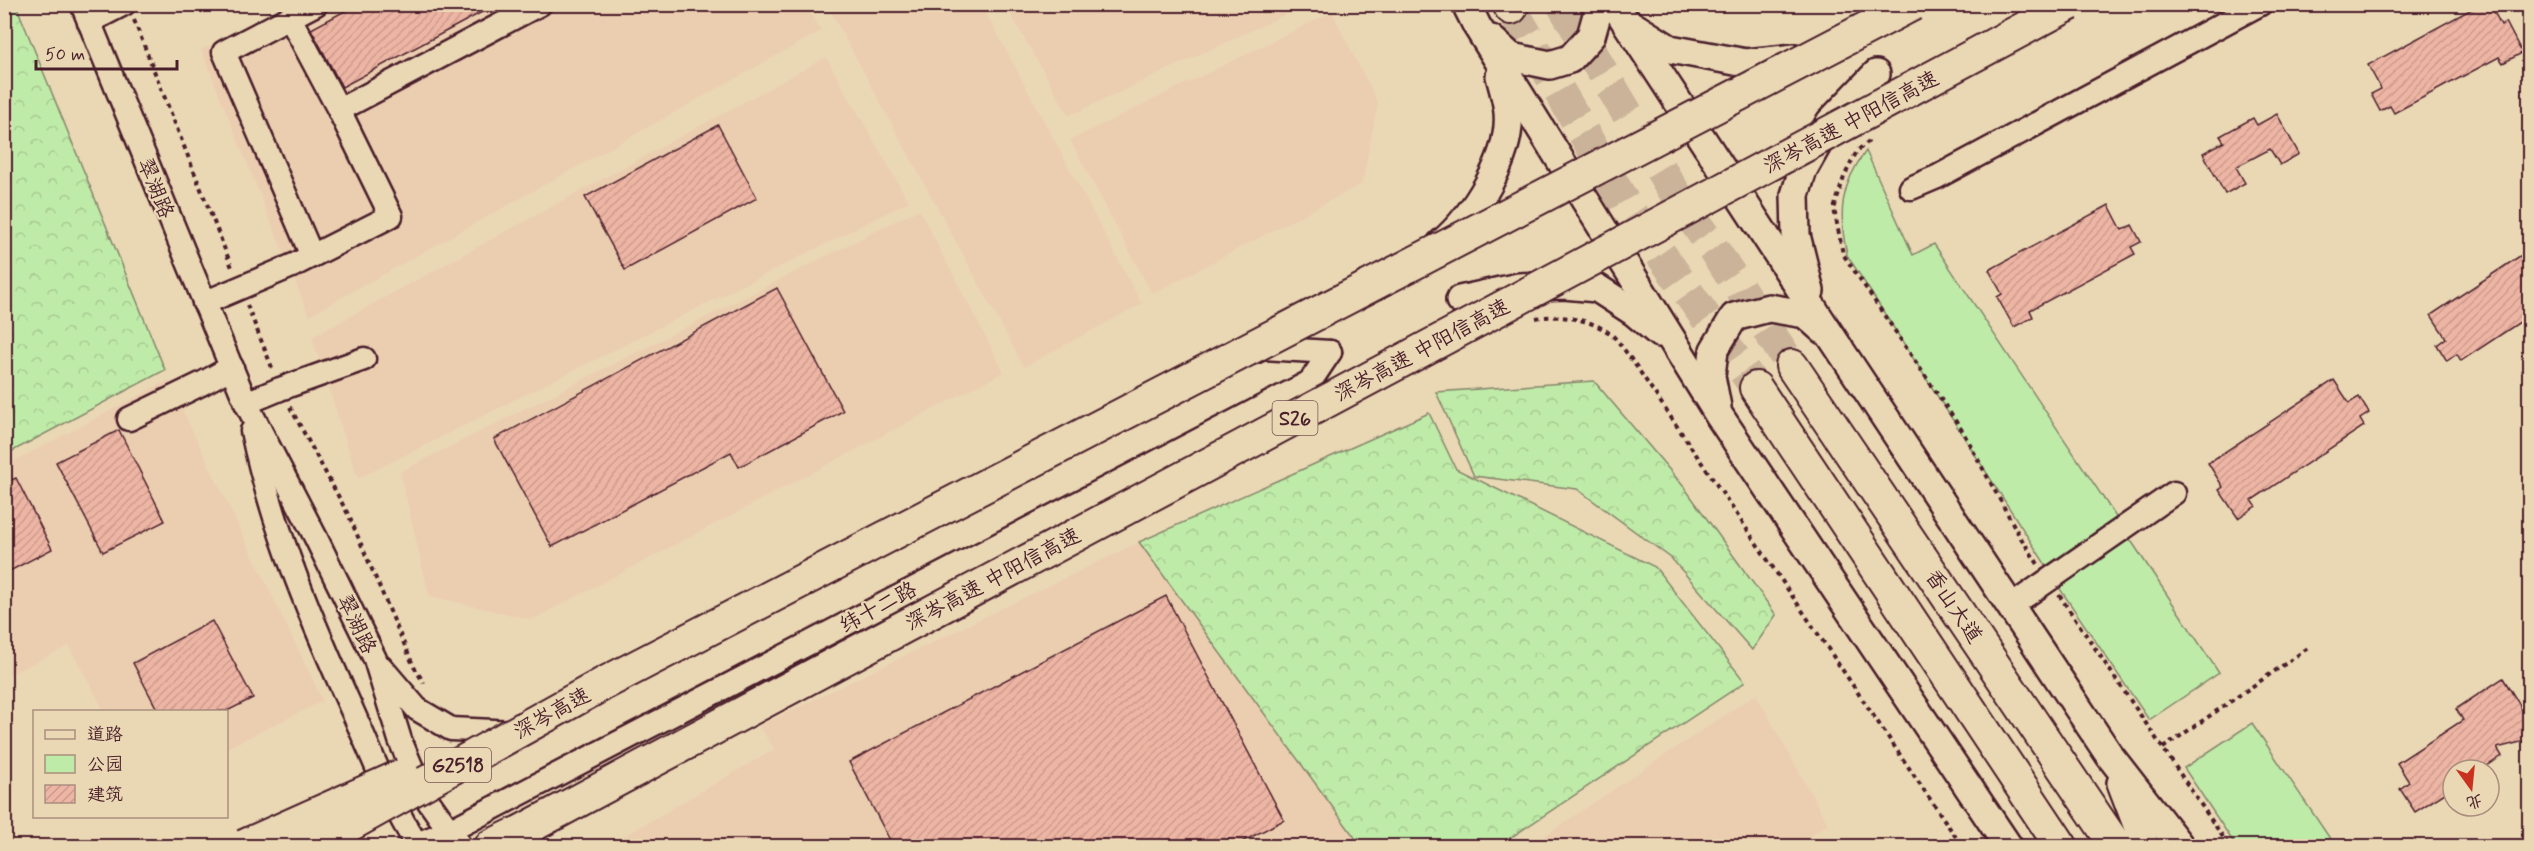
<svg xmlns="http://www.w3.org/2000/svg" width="2534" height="851" viewBox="0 0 2534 851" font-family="Mynerve,'LXGW WenKai TC',sans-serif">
<defs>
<pattern id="forest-crowns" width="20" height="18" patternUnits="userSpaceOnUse" patternTransform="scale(1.5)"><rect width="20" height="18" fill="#bfeba8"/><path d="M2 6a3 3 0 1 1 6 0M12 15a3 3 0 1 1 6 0" fill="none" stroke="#a6c991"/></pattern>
<pattern id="building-hatch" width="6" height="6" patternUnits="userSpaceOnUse" patternTransform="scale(1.5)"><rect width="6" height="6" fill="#edb5a4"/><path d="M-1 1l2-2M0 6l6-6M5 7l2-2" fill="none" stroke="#cd9b8d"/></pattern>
</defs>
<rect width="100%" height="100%" fill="#ead8b5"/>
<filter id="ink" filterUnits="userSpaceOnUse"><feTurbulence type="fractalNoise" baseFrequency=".0167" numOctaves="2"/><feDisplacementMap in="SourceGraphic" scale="12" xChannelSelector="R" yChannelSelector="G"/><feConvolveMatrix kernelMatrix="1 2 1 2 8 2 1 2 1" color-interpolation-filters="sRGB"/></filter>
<g filter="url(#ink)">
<!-- built -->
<g fill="#ebceb0">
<path d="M290,4L807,5L821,31L309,316L201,50Z"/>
<path d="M827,5H982L1142,304L1024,367Z"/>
<path d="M1005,5H1306L1069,116Z"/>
<path d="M1332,12L1378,103L1362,184L1152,294L1070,140Z"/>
<path d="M826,57L909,202L358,479L312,337Z"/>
<path d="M919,209L1004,372L532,620L429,596L400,472Z"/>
<path d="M168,380L323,701L227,748L226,712L104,711L69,646L5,677V466Z"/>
<path d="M1139,542L1361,846H607L774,749L759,726Z"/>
<path d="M1756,694L1828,824L1796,846H1529Z"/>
</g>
<!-- green -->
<g fill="#bfeba8" stroke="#84856a" stroke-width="1.5">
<path d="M1866,151L1913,255L1934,244L2118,520L2049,570L1847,255C1838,214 1840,185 1866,151Z"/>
<path d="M2130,539L2219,673L2149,720L2058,586Z"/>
<path d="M2252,723L2335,846H2236L2184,768Z"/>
</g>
<!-- forest -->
<g fill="url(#forest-crowns)" stroke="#84856a" stroke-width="1.5">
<path d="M16,5L165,370L5,455L4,5Z"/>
<path d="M1594,381L1684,487L1776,615L1752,650L1671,558L1577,489L1474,476L1436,392Z"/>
<path d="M1429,413L1456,469L1655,567L1745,682L1498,846H1361L1139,542Z"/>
</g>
<!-- building -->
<g fill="url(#building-hatch)" stroke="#4a1f2b" stroke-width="1.5">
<path d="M358,4H497L342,87L311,29Z"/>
<path d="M2481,4H2490L2501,25L2506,22L2522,53L2503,63L2499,57L2394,113L2390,106L2380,111L2371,94L2381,89L2368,65Z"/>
<path d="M2277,114L2299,154L2280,165L2270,149L2236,167L2245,183L2225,194L2203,153L2224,142L2220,136L2253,118L2257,125Z"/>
<path d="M718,125L757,198L625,270L585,197Z"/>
<path d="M2109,205L2122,230L2132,225L2141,242L2131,247L2135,254L2030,310L2033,317L2014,327L1997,297L2002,294L1989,270Z"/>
<path d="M2529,250V316L2461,361L2457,354L2447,361L2437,345L2446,338L2431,315Z"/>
<path d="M777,288L843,411L739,467L731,452L552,547L494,439Z"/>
<path d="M2334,380L2349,403L2359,397L2369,413L2360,419L2364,426L2252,500L2256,506L2238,518L2219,490L2223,487L2208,463Z"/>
<path d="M119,430L165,521L103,552L56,462Z"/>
<path d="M16,478L52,549L4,574V483Z"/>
<path d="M1166,596L1284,820L1234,846H893L849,762Z"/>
<path d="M212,621L253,698L227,711H158L133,663Z"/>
<path d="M2503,678L2529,720V740L2497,748L2502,756L2481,770H2453V788L2415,812L2400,789L2409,782L2397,763L2463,720L2456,709Z"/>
</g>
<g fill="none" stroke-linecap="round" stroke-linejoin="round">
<!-- highway-tunnel -->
<g stroke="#cab399" stroke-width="32" stroke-dasharray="32 16" stroke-linecap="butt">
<path d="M1562,4L1668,182L1792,366"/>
<path d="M1511,8L1625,204L1756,388"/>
</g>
<!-- minor casing -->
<g stroke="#4a1f2b" stroke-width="27">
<g id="minor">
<path d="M82,4L246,403L316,538L375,659L400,740L422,792L460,846"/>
<path d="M89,22L124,4"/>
<path d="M339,110L540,4"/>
<path d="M1911,188L1937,177L2260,4"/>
<path d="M312,256L224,52L316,4"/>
<path d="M204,303L294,265L391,216L339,110L290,18"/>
<path d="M1255,352L1263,348L1330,352"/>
<path d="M246,403L280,389L364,359"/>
<path d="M129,419L203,383L232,367"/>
<path d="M252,431C273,531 314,626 356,719C375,762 392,807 418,846"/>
<path d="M2011,606L2174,493"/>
<path d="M381,667L417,709L451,729L515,732"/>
<path d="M285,846L313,825"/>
<path d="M412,846L449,831L1310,382L1330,352"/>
</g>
</g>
<!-- major casing -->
<g stroke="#4a1f2b" stroke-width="32">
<g id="major">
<path d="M1466,4L1477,26L1718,414L2008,846"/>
<path d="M1614,4L1833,339L2110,756L2180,846"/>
<path d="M1630,24L1670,49L1746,63L1795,58"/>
<path d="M1491,39L1511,57L1550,65L1570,59L1591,36L1600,4"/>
<path d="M1441,244C1474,216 1512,157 1508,112C1507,100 1503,88 1500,76"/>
<path d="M1810,291L1796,235L1795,195L1803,170L1830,122L1876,74"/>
<path d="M1460,300L1519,287L1564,285L1597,288L1634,312L1659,333"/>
<path d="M1717,407L1711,376L1714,350L1734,317L1769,308L1805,314L1823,330"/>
<path d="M2121,783L2145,846"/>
</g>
</g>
<!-- highway casing -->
<g stroke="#4a1f2b" stroke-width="36">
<g id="highway">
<path d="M1509,4L1511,8"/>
<path d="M1792,366L2116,846"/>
<path d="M1756,388L2061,846"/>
<path d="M491,846L520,832"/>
</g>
</g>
<!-- path -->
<g stroke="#4a1f2b" stroke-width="4" stroke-dasharray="4.5 4.5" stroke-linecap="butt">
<path d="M134,20L233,270"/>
<path d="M1869,141L1857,151L1844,177L1834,209L1843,254L1963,432L2019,535L2038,564"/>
<path d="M247,305L273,370"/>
<path d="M1536,318C1559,314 1594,319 1613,336C1621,344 1627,354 1634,363L1962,846"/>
<path d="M290,407L349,516L414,667L424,683"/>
<path d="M2059,595L2229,846"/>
<path d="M2163,748L2311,646"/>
</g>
<!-- minor -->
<use href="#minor" stroke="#ead8b5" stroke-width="22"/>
<!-- major -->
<use href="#major" stroke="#ead8b5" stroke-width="27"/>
<!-- highway -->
<use href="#highway" stroke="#ead8b5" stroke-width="32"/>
<!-- highway-bridge casing -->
<g stroke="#4a1f2b" stroke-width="36" stroke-linecap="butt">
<g id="highway-bridge">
<path d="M520,832L2070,4"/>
<path d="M244,846L403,775"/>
<path d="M312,846L603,684L1913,4"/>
</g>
</g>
<!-- highway-bridge -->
<use href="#highway-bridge" stroke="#ead8b5" stroke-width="32"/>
</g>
</g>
<g text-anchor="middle" stroke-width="4.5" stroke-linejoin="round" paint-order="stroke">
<!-- shield labels -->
<g fill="#ead8b5" stroke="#7a5654" stroke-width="1.5">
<rect x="1272.5" y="401" width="45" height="34" rx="4.5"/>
<rect x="425" y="748" width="66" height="34" rx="4.5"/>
</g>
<g font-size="20" font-weight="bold" fill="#4a1f2b">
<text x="1295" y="425">S26</text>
<text x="458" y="772">G2518</text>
</g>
<!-- street labels -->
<g font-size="21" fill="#4a1f2b" stroke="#ead8b5">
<text transform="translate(1851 122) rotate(-28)" y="7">深岑高速 中阳信高速</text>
<text transform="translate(156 188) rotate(68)" y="7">翠湖路</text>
<text transform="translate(1422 350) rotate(-28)" y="7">深岑高速 中阳信高速</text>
<text transform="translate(993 579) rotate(-28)" y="7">深岑高速 中阳信高速</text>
<text transform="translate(1954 606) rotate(56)" y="7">香山大道</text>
<text transform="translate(878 607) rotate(-28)" y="7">纬十二路</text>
<text transform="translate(357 624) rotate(64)" y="7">翠湖路</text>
<text transform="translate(552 713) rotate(-29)" y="7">深岑高速</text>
</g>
</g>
<!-- margin -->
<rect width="2534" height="851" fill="none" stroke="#ead8b5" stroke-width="24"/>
<rect x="12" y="12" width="2510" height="827" fill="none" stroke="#4a1f2b" stroke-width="2" filter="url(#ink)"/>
<!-- legend -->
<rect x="33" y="710" width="195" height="108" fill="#ead8b5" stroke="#aa8e7e" stroke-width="1.5"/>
<rect x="45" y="730" width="30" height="9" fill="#ead8b5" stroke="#aa8e7e" stroke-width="1.5"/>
<text x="87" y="740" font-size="18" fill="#4a1f2b">道路</text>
<rect x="45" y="755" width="30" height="18" fill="#bfeba8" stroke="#aa8e7e" stroke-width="1.5"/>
<text x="87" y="770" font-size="18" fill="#4a1f2b">公园</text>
<rect x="45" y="785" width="30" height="18" fill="url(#building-hatch)" stroke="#aa8e7e" stroke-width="1.5"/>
<text x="87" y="800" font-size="18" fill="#4a1f2b">建筑</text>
<!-- north arrow -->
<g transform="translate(2471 788) rotate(165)"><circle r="28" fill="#ead8b5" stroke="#aa8e7e" stroke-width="1.5"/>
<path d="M0-4.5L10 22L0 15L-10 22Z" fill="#c8321e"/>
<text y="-9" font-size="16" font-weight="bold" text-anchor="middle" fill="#4a1f2b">北</text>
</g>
<!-- scale -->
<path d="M36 60v9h141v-9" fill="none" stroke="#4a1f2b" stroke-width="3"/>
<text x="45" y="60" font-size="18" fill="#4a1f2b" stroke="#ead8b5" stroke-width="4.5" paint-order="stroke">50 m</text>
</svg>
